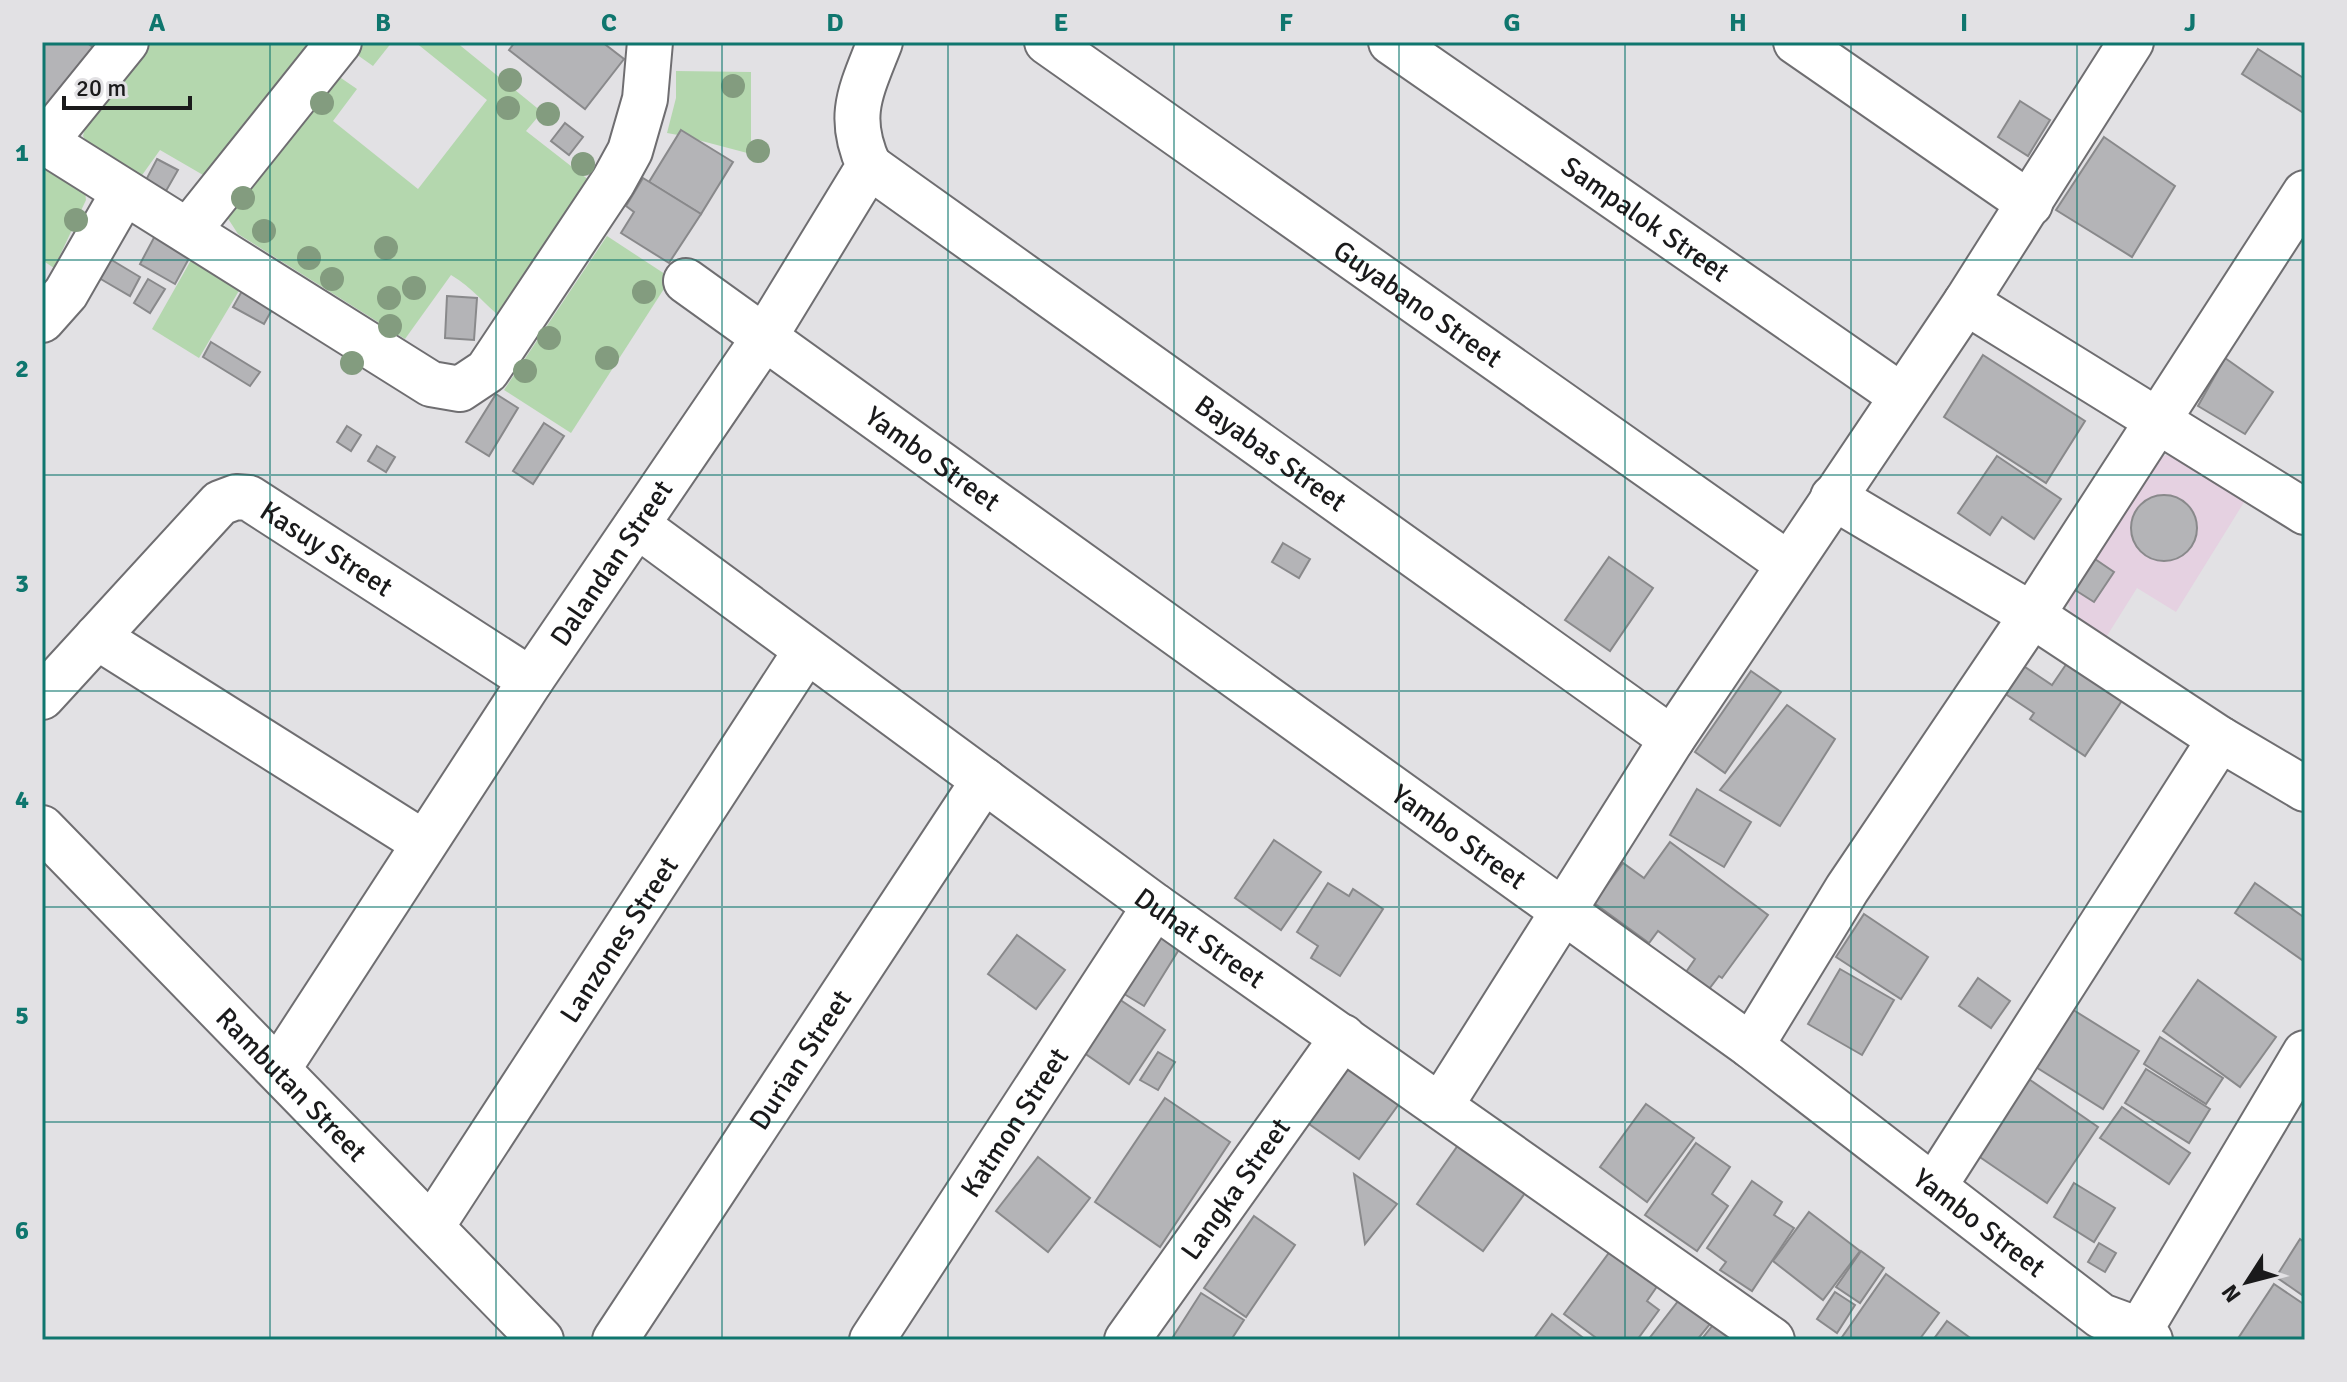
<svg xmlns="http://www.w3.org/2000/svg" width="2347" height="1382" viewBox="0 0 2347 1382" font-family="Signika,sans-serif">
<rect width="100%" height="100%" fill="#e2e1e4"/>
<!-- industrial -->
<path fill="#e5d1e1" d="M2166,455L2176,457L2246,499L2176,612L2137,588L2105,639L2072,618L2067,598L2156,459Z"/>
<!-- green -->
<g fill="#b4d7ae">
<path d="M151,42H322L210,179L160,150L140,178L87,143L83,136L87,121Z"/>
<path d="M365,42H392L373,66L356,54Z"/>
<path d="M415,42H456L542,112L526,131L594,184L503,319C484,304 473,288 451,275L405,339L238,234L227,217L338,76L357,89L333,121L418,189L487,100Z"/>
<path d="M676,71L751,72V154L698,140L681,130L678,135L667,133L676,98Z"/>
<path d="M42,158L85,192L86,200L54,268L42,260Z"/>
<path d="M607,236L671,278L571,433L504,390Z"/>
<path d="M195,253L243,284L199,358L152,329Z"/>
</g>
<!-- building -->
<g fill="#b4b4b7" stroke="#89898b" stroke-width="2">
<path d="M42,42H86L98,51L48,115L42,110Z"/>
<path d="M515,42H602L624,59L585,109L509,50Z"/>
<path d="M2258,49L2305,79V114L2242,74Z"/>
<path d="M2020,101L2050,120L2028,156L1998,137Z"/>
<path d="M565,123L583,137L569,155L551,141Z"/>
<path d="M681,130L733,162L701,214L649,182Z"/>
<path d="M2104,137L2175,186L2132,257L2056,210Z"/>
<path d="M157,159L178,170L166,191L146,180Z"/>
<path d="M643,178L701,214L669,263L621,233L634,212L626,206Z"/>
<path d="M157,232L193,251L175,284L140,264Z"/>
<path d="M110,259L140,277L130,296L99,278Z"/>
<path d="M148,279L165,289L150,313L134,303Z"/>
<path d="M242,291L273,308L264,324L233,307Z"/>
<path d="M447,296L477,298L474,340L445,338Z"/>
<path d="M211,342L260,372L250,386L203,357Z"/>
<path d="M1983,355L2085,421L2046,483L1944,417Z"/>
<path d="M2225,358L2273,392L2245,434L2198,406Z"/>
<path d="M496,394L518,408L489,456L466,442Z"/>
<path d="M544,423L564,436L533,484L513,471Z"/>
<path d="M347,426L361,435L351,451L337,442Z"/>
<path d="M377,446L395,457L386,472L368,461Z"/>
<path d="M1997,456L2061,499L2034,539L2002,517L1990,535L1958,513Z"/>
<circle cx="2164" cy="528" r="33"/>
<path d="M1283,543L1310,559L1299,578L1272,562Z"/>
<path d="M1609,557L1653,588L1610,651L1565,620Z"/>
<path d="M2092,557L2114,572L2094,602L2072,588Z"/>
<path d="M2019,663L2052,685L2067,663L2123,699L2085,756L2030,719L2034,713L2001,691Z"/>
<path d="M1751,671L1781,692L1725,773L1695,752Z"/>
<path d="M1787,705L1835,739L1780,826L1720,790Z"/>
<path d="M1697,789L1751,822L1724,867L1670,835Z"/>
<path d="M1274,840L1321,872L1281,930L1235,898Z"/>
<path d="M1670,842L1768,915L1722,978L1719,976L1709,989L1686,972L1695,959L1658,931L1649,943L1594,903L1623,863L1644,878Z"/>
<path d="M1328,883L1349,896L1353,889L1383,909L1340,976L1311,958L1318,946L1297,932Z"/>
<path d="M2255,883L2305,918V962L2235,913Z"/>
<path d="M1864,914L1928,957L1901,999L1836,957Z"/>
<path d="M1154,925L1183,943L1144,1006L1116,989Z"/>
<path d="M1017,935L1065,970L1036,1009L988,974Z"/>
<path d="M1840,969L1894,1000L1862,1055L1808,1024Z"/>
<path d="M1978,978L2010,1001L1991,1028L1959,1006Z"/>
<path d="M2198,980L2276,1037L2240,1087L2163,1031Z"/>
<path d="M1113,995L1165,1030L1129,1084L1077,1048Z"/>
<path d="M2067,1006L2139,1051L2103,1109L2031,1064Z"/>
<path d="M2160,1037L2223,1078L2206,1104L2144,1064Z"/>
<path d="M1158,1052L1175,1062L1158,1090L1140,1080Z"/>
<path d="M1344,1054L1404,1097L1359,1159L1299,1117Z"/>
<path d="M2146,1069L2210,1109L2189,1143L2125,1103Z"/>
<path d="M2023,1075L2098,1127L2047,1203L1971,1151Z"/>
<path d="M1165,1098L1230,1142L1160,1247L1095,1202Z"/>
<path d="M1646,1104L1694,1138L1647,1202L1600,1167Z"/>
<path d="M2122,1107L2190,1153L2169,1184L2100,1138Z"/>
<path d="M1461,1141L1528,1189L1483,1251L1417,1204Z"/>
<path d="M1696,1143L1730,1167L1712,1194L1728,1206L1697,1251L1645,1215Z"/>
<path d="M1038,1157L1090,1198L1048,1252L996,1211Z"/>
<path d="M1354,1174L1397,1204L1365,1244Z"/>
<path d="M1752,1181L1782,1202L1774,1215L1794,1228L1752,1291L1720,1270L1726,1262L1707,1248Z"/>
<path d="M2074,1183L2115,1208L2094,1242L2054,1217Z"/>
<path d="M1809,1212L1860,1251L1823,1300L1773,1261Z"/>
<path d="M1254,1216L1295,1245L1246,1317L1204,1288Z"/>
<path d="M2300,1239L2305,1243V1297L2276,1277Z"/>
<path d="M2099,1243L2116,1253L2105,1272L2088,1262Z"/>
<path d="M1611,1250L1658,1285L1647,1301L1659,1310L1637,1340H1599L1564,1314Z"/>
<path d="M1861,1251L1884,1268L1860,1303L1836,1287Z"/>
<path d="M1886,1274L1939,1313L1919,1340H1840Z"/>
<path d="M2274,1284L2305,1305V1340H2237Z"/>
<path d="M1835,1292L1855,1305L1837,1333L1817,1319Z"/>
<path d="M1201,1293L1244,1320L1231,1340H1171Z"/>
<path d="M1679,1300L1710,1324L1697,1340H1648Z"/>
<path d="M1552,1314L1586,1340H1533Z"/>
<path d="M1947,1321L1973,1340H1933Z"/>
<path d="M1713,1325L1733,1340H1701Z"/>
</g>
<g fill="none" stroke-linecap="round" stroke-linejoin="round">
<!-- minor casing -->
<g stroke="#6f6e71" stroke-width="48">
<g id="minor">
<path id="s1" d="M1047,42L1788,564"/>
<path id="s2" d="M1391,42L1900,395"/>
<path d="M1796,42L2030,204"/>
<path d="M42,140L431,384L460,389L487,371L613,182L630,151L645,99L650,42"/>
<path d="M45,142L126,42"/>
<path id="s3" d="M869,166L1672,739"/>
<path d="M188,231L339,42"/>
<path id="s4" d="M686,281L1751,1046L2101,1316L2131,1327L2150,1340"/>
<path d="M1966,302L2305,512"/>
<path d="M42,320L66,293L124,192"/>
<path d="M1833,497L2032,615L2220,739L2305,789"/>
<path id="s5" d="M637,525L1155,906L1772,1340"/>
<path d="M97,637L424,843"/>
<path id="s6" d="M42,697L220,503L236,497L249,498L531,680"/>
<path id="s7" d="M42,828L541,1340"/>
<path d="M1751,1046L1847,889L2032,615L2305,193"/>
<path id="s8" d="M278,1069L531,680L764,338L869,166C846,116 861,91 880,42"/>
<path d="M1441,1105L1672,739L1966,302L2131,42"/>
<path d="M1935,1185L2220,739"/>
<path id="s9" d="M432,1226L806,651"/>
<path id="s10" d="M615,1340L984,780"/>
<path id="s11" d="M872,1340L1155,906"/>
<path id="s12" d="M1127,1340L1343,1037"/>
<path d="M2134,1340L2305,1053"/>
</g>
</g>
<!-- minor -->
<use href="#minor" stroke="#fff" stroke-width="44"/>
</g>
<!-- trees -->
<g fill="#839c7f">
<circle cx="510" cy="80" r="12"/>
<circle cx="733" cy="86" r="12"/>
<circle cx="322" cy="103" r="12"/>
<circle cx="508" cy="108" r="12"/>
<circle cx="548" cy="114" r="12"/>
<circle cx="758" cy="151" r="12"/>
<circle cx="583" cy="164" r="12"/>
<circle cx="243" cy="198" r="12"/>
<circle cx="76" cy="220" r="12"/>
<circle cx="264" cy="231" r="12"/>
<circle cx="386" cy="248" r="12"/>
<circle cx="309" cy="258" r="12"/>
<circle cx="332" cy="279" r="12"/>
<circle cx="414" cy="288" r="12"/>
<circle cx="644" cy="292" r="12"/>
<circle cx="389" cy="298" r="12"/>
<circle cx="390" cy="326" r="12"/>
<circle cx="549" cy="338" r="12"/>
<circle cx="607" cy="358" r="12"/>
<circle cx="352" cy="363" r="12"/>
<circle cx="525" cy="371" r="12"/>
</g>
<!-- grid -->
<path fill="none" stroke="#0f766e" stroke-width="2" stroke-opacity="0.55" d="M270,42V1340M496,42V1340M722,42V1340M948,42V1340M1174,42V1340M1399,42V1340M1625,42V1340M1851,42V1340M2077,42V1340M42,260H2305M42,475H2305M42,691H2305M42,907H2305M42,1122H2305"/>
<g text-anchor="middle" stroke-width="6" stroke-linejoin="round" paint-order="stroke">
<!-- street labels -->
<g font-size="28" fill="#1a1a1b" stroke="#e2e1e4">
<text dy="10" stroke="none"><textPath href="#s2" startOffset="310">Sampalok Street</textPath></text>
<text dy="10" stroke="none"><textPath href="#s1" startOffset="454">Guyabano Street</textPath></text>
<text dy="10" stroke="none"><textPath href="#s3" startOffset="494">Bayabas Street</textPath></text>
<text dy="10" stroke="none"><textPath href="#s4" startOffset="304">Yambo Street</textPath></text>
<text dy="10" stroke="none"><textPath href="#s6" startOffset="386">Kasuy Street</textPath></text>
<text dy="10" stroke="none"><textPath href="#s8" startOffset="606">Dalandan Street</textPath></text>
<text dy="10" stroke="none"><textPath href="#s4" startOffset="952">Yambo Street</textPath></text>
<text dy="10" stroke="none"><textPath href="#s5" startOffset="698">Duhat Street</textPath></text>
<text dy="10" stroke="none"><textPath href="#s9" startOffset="342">Lanzones Street</textPath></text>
<text dy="10" stroke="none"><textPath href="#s10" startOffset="336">Durian Street</textPath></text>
<text dy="10" stroke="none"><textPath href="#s7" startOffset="358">Rambutan Street</textPath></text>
<text dy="10" stroke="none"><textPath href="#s11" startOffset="260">Katmon Street</textPath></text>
<text dy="10" stroke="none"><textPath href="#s12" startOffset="186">Langka Street</textPath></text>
<text dy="10" stroke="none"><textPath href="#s4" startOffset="1600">Yambo Street</textPath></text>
</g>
</g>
<!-- border -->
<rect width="2347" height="1382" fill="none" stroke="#e2e1e4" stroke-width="88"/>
<!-- north arrow -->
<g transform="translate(2247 1282) rotate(234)" stroke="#e2e1e4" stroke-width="6" paint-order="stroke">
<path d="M0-6L14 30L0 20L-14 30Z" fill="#1a1a1b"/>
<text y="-12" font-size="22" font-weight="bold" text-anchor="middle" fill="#1a1a1b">N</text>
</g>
<!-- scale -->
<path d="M64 96v12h126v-12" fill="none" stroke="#1a1a1b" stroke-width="4"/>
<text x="76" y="96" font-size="24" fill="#1a1a1b" stroke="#e2e1e4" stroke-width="6" paint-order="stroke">20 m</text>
<rect x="44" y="44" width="2259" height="1294" fill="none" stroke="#0f766e" stroke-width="3"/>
<g font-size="26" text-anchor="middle" font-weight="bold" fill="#0f766e">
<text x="157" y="31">A</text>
<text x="383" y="31">B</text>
<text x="609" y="31">C</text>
<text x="835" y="31">D</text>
<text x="1061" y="31">E</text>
<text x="1286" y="31">F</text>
<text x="1512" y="31">G</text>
<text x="1738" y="31">H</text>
<text x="1964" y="31">I</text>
<text x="2190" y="31">J</text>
<text x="22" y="161">1</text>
<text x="22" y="377">2</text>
<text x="22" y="592">3</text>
<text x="22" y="808">4</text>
<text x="22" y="1024">5</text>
<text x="22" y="1239">6</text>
</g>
</svg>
